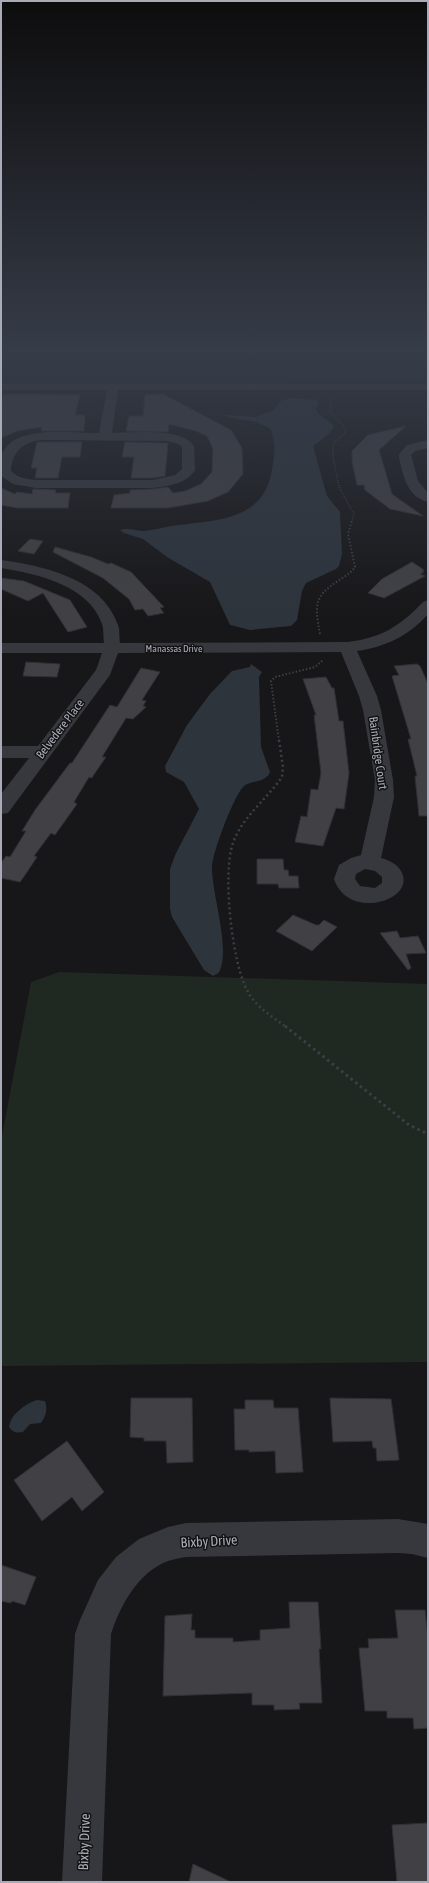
<svg xmlns="http://www.w3.org/2000/svg" width="429" height="1883" viewBox="0 0 429 1883" font-family="'Asap Condensed',sans-serif">
<rect width="100%" height="100%" fill="#171618"/>
<!-- green -->
<g fill="#202822">
<path d="M1,352H428V383L1,384Z"/>
<path d="M59,972L428,984V1362L1,1366V1141L31,982Z"/>
</g>
<!-- water -->
<g fill="#2d343c">
<path d="M293,398L317,400L319,403L316,409L318,413L334,426L329,434L313,446L327,496L340,512L342,554L339,566L336,569L306,583L302,591L297,620L291,626L250,630L230,625L210,582L167,557L143,539L124,533L120,530C128,527 136,531 144,531C156,530 167,526 178,525C218,520 264,520 272,470C275,452 276,447 271,429L257,422L227,417L225,415L255,417L272,411L282,400Z"/>
<path d="M251,664L262,672L259,677L261,747L270,772C266,783 252,780 244,786C234,795 212,854 212,868C212,894 230,947 220,970C219,974 216,974 213,976L204,970L172,917L170,909V869L176,853L199,809L184,782L166,772L165,766L187,725L210,694L232,671L250,667Z"/>
<path d="M37,1400L45,1401C48,1409 46,1416 41,1423L30,1424L23,1432C17,1433 13,1433 9,1427C11,1414 25,1404 37,1400Z"/>
</g>
<!-- building -->
<g fill="#414145" stroke="#313034">
<path d="M14,394L80,395L75,415H85L84,431H41L42,427L17,431L1,438V395Z"/>
<path d="M163,394L231,430L242,448L243,474L228,492L208,501L168,508H111L114,495L130,493V490L153,489L168,487L173,493L185,491L201,484L212,472L213,449L207,436L196,431L169,424L168,432L126,431L129,416H143L145,395Z"/>
<path d="M406,426L379,450L392,494L423,516L390,509L365,490L364,485H357L352,461V451L368,435Z"/>
<path d="M37,442H82L80,457H62L58,478H35L37,468H31Z"/>
<path d="M125,442L168,443L165,476L153,478H131L134,457H122Z"/>
<path d="M1,488L15,494L17,492L32,494L33,489L56,490L55,493H70L68,508H17L1,505Z"/>
<path d="M30,539L43,541L34,554L18,551Z"/>
<path d="M55,547L91,557L108,564L111,563L131,572L164,607L160,608L164,613L148,616L143,609L135,610L129,599L103,578L53,552Z"/>
<path d="M412,562L424,570L422,571L424,572L420,574L425,576L384,598L368,593L382,579Z"/>
<path d="M1,578L24,581L70,600L87,627L68,632L43,593L28,601L1,589Z"/>
<path d="M26,662L60,664L57,677L23,676Z"/>
<path d="M417,664L420,666L428,684V816H419L415,776H417L408,739H411L392,676L399,675L394,666Z"/>
<path d="M141,668L160,672L142,700L146,701L143,706L146,707L133,719L126,718L102,757H106L93,776L92,778L89,777L74,802L77,804L55,835L51,833L34,856L37,857L23,878L20,882L1,878V863L6,856L10,857L26,831H22L35,810L70,763H72L110,705L117,707Z"/>
<path d="M326,677L332,688H334L339,721H343L349,773L344,809L336,808L323,846L295,842L301,816L307,817L311,789L318,790L321,773L314,715H316L303,679Z"/>
<path d="M257,859H283L284,870H288L289,876H298L299,888H279L278,884H257Z"/>
<path d="M293,915L316,925H319L324,920L337,927L312,951L276,931Z"/>
<path d="M397,931L400,938L418,936L426,953L406,954L411,968L408,970L380,933Z"/>
<path d="M131,1398H192L193,1462L167,1463L166,1441H144V1438L130,1437Z"/>
<path d="M330,1398L391,1399L399,1460L377,1461L376,1448H373L372,1441L333,1442Z"/>
<path d="M245,1400H273L274,1408H298L303,1472L276,1473L275,1451L249,1452V1450H235L234,1409H245Z"/>
<path d="M67,1441L104,1492L82,1511L72,1497L42,1521L14,1480Z"/>
<path d="M1,1565L36,1577L25,1605L12,1601L11,1603L1,1601Z"/>
<path d="M289,1602H318L321,1649H319L322,1703H299L300,1709L274,1710V1705H252V1693L163,1696L165,1616L192,1614L191,1630H195V1638H233V1642L260,1640V1630L290,1628Z"/>
<path d="M395,1610H425L428,1638V1728L414,1729L413,1718H387V1711H365L359,1648H369L368,1639L398,1638Z"/>
<path d="M428,1823V1882H397L392,1825Z"/>
<path d="M193,1864L231,1882H189Z"/>
</g>
<g fill="none" stroke-linecap="round" stroke-linejoin="round">
<!-- path-far3 -->
<g stroke="#3d3f44" stroke-width="1.5" stroke-dasharray="1 1.5" stroke-linecap="butt">
<path d="M102,352L98,371L102,375"/>
<path d="M413,352L416,361L428,369"/>
<path d="M237,357L256,361L285,375"/>
<path d="M244,357L256,352"/>
<path d="M70,375L95,356L91,352"/>
<path d="M233,376L237,370V352"/>
<path d="M331,397L330,412L342,424L346,432L333,444V457L339,487L354,514L352,521"/>
</g>
<!-- path-far2 -->
<g stroke="#3d3f44" stroke-width="2" stroke-dasharray="1.5 2" stroke-linecap="butt">
<path d="M320,634C315,606 313,597 338,581C344,577 351,573 355,567L348,534L352,520"/>
<path d="M279,741L271,681L275,677L315,667L323,660"/>
</g>
<!-- path-far1 -->
<path stroke="#3d3f44" stroke-width="2.5" stroke-dasharray="2 3" stroke-linecap="butt" d="M279,740L283,767L282,777C267,799 242,817 233,843C222,872 232,965 248,992C256,1007 273,1017 286,1027"/>
<!-- path -->
<path stroke="#3d3f44" stroke-width="3" stroke-dasharray="2.5 3.5" stroke-linecap="butt" d="M285,1026L409,1125L428,1134"/>
<!-- minor -->
<g fill="#37383d" fill-rule="evenodd">
<path d="M1,384H428V390H118L112,433C132,433 181,427 194,446L195,470C186,484 169,486 153,488H36L13,484L1,476C1,470 0,463 1,457C10,423 73,433 99,433L107,390H1ZM40,440L167,441L178,444L182,447V469L175,475L153,480H36C26,479 18,478 11,471V468C14,450 23,443 40,440Z"/>
<path d="M428,440V448L415,451L411,455L418,481L428,493V502C407,497 403,475 399,457V454L407,445Z"/>
<path d="M1,560C43,566 102,578 118,625C120,630 119,637 120,643L347,642C381,638 399,627 423,602L428,600V614C409,636 385,647 357,651L377,696L381,710L393,780L394,797L381,858C389,860 397,864 401,871C418,900 348,922 334,879L339,865L351,858L361,855L374,797L375,780L363,710L359,696L341,652L118,653L110,675L8,813L1,814V794L29,758H1V746H38L96,670L102,653H1V643H104C103,637 104,630 102,624C89,585 37,574 1,568ZM365,869L375,871L382,877V883L375,888L360,886L355,879L356,874Z"/>
<path d="M398,1519L428,1524V1558L412,1554L398,1553L186,1557C180,1558 174,1559 168,1561C138,1572 120,1606 111,1634L102,1882H62L75,1634L80,1620L98,1580L116,1557L139,1539L168,1527L186,1523Z"/>
</g>
</g>
<!-- sky -->
<linearGradient id="sky" x2="0" y2="1"><stop stop-color="#0d0c0d"/><stop offset="0.57" stop-color="#363c48"/><stop offset="1" stop-color="#363c48" stop-opacity="0"/></linearGradient>
<rect width="429" height="616" fill="url(#sky)"/>
<g text-anchor="middle" stroke-width="3" stroke-linejoin="round" paint-order="stroke">
<!-- far-street labels -->
<g font-size="10" fill="#a9acb8" stroke="#121113">
<text x="174" y="652">Manassas Drive</text>
</g>
<!-- street labels -->
<g font-size="12" fill="#a9acb8" stroke="#121113">
<text transform="translate(60 729) rotate(-53)" y="4">Belvedere Place</text>
<text transform="translate(378 753) rotate(82)" y="4">Bainbridge Court</text>
</g>
<!-- near-street labels -->
<g font-size="14" fill="#a9acb8" stroke="#121113">
<text transform="translate(209 1541) rotate(-3)" y="5">Bixby Drive</text>
<text transform="translate(84 1842) rotate(-88)" y="5">Bixby Drive</text>
</g>
</g>
<!-- border -->
<rect width="429" height="1883" fill="none" stroke="#a9acb8" stroke-width="4"/>
</svg>
